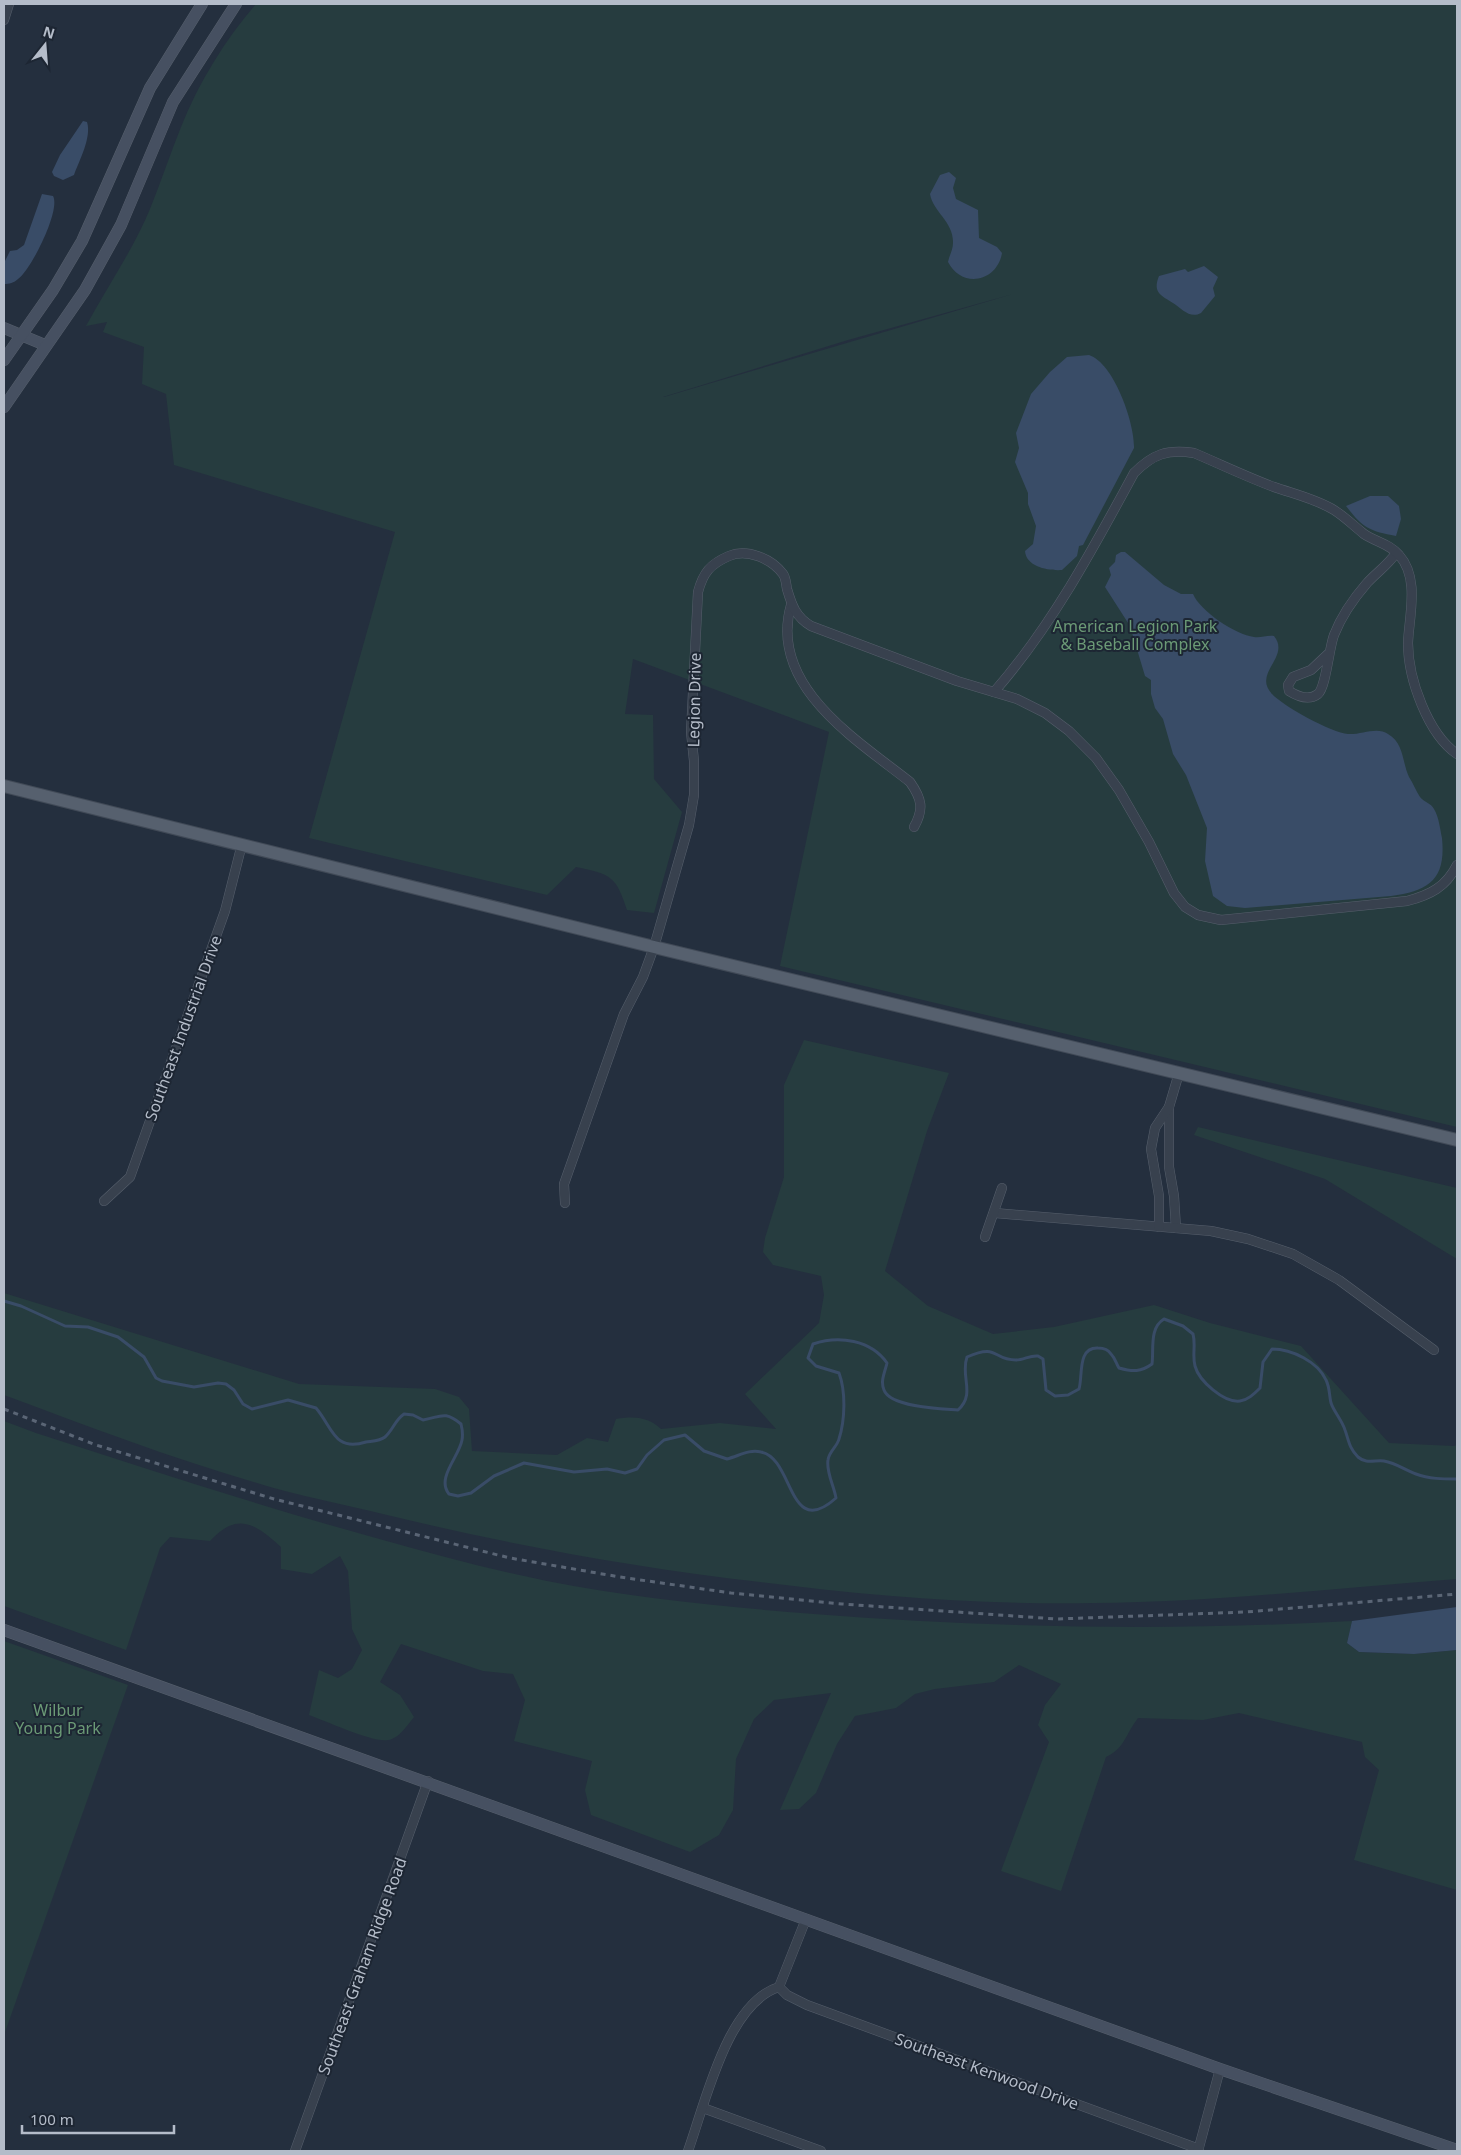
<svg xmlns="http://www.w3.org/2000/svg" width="1461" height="2155" viewBox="0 0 1461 2155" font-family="'Noto Sans',sans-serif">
<rect width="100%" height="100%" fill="#242f3e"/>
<!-- green -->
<g fill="#263c3f" fill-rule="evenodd">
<path d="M256,4H1457V1127L780,966L829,732L633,659L625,714L653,715L654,779L682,812L654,913L627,910C616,876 611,874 576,867L547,895L309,838L395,532L174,465L166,394L142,384L144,347L103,332L107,322L86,326C107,287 133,250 150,209C161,182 170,154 181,127C199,82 225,40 256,4ZM1013,294L664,397H663L848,340Z"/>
<path d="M804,1040L949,1073L927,1131L885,1271L928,1306L993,1334L1054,1327L1154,1305L1210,1323L1301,1346L1389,1443L1454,1446L1457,1445V1579C1336,1588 1215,1602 1094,1603C982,1605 870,1596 760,1582C632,1567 511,1545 387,1515C343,1504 299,1496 257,1483C171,1458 87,1426 4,1395V1293L299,1384L435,1389L459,1397L469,1409L472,1451L557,1455L587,1438L608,1442L616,1419C634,1416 648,1417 661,1429L720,1423L776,1429L745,1394L819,1323L824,1295L821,1276L773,1265L763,1252L765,1238L784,1177V1085Z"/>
<path d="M1198,1127L1457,1188V1259L1325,1179L1194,1135Z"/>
<path d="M4,1421L36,1433C151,1470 266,1508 383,1540C437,1555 492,1570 547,1581C634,1598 725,1607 814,1614C993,1628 1173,1631 1352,1621L1347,1643L1359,1652L1414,1654L1457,1650V1890L1354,1860L1379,1770L1365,1757L1362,1742L1239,1713L1203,1720L1138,1718C1125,1735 1125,1748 1106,1757L1061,1891L1001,1871L1049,1742L1038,1725L1045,1705L1061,1684L1019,1665L994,1682L935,1689L915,1694L896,1708L855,1716L837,1744L816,1793L799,1809L780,1810L831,1693L774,1700L754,1719L736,1759L733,1810L719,1835L690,1852L591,1815L585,1790L592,1761L514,1741L525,1700L513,1674L483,1671L401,1644L380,1682L400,1695L414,1717C408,1724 399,1739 388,1740C373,1743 326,1721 309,1715L319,1670L338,1678L352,1669L362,1650L352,1629L348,1571L340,1556L312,1574L281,1569V1547C255,1524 238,1511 210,1541L170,1537L160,1548L126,1650L4,1606Z"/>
<path d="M4,1641L128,1685L4,2035Z"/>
</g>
<!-- water -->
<g fill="#394c67">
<path d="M83,121L87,122C92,137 79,161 74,175L63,180L54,176L52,172L60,155Z"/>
<path d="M949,172L956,178L953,188L956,199L978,210L979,238L997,247L1002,253C997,282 962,289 948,262C949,256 953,250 953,243C954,222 933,212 930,194L940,175Z"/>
<path d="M42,194L53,196C61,210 31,270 18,279C14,283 9,284 4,284V263L10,251L17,250L24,245Z"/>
<path d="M1204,266L1218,277L1213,288L1215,296L1201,313C1190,319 1182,309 1173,303C1162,296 1152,293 1159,276L1185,269L1188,272Z"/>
<path d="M1089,355C1114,363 1135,424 1134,448L1083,545L1079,546L1077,556L1062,570C1049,571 1026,567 1025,551L1033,544L1036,526L1028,504V493L1015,462L1019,448L1016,433L1031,394L1050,372L1067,357Z"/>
<path d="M1370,496H1388L1399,506L1401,519L1396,536C1369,531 1363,528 1346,506Z"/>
<path d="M1121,552H1125L1164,585L1181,594H1193C1200,611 1236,635 1254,637C1261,638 1267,635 1274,636C1291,657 1252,673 1272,694C1283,706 1332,733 1348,734C1361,735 1377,726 1388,734C1404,743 1402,762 1409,777C1413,783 1416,791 1420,797C1424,802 1431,803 1434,809C1439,817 1440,829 1442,838C1446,879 1430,891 1391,896L1245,908L1227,906L1213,896L1205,861L1207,828L1186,775L1173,754L1163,719L1155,708L1151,694V680L1145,676L1130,626L1105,587L1111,575L1109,568L1115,562L1116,555Z"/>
<path d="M1457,1607V1650L1414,1654L1359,1652L1347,1643L1352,1621Z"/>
</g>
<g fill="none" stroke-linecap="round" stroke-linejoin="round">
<!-- stream -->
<path stroke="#394c67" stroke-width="3" d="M4,1301L21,1306L65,1326L88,1327L118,1337L144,1357L156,1378L162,1381L194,1387L218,1383L226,1384L234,1390L243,1404L252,1409L288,1400L316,1408C333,1428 334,1452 366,1442C372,1441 380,1441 385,1437C393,1430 395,1420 404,1414L413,1415L423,1420C441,1417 444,1410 461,1424C462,1428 463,1435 462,1440C459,1457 436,1478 449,1494L458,1496L471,1493L494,1476L524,1463L574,1472L607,1469L625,1473L637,1469L647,1455L664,1440L685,1435L704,1451L727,1459C739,1456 749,1449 761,1452C794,1458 788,1541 836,1498C834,1486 826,1472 828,1460C829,1451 837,1447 839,1439C845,1420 846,1392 839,1373L816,1366L808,1358L813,1344C839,1335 871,1340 887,1363C885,1372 880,1381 884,1390C890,1407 941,1409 958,1410C976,1394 960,1376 967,1357C999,1343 992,1360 1016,1360C1024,1360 1030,1355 1038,1356L1043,1359L1046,1390L1055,1396L1068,1395L1079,1389C1083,1376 1077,1347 1098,1348C1103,1348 1108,1349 1111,1354C1115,1358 1116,1363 1119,1368C1133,1372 1141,1372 1152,1364C1154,1349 1149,1328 1164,1319L1183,1326L1193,1334C1196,1345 1192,1355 1195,1366C1199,1381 1224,1403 1240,1401C1248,1400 1254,1394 1260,1388L1263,1362L1272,1349C1292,1349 1318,1362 1326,1380C1330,1388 1329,1395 1331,1403C1334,1412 1342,1420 1345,1430C1349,1441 1349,1448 1358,1457C1366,1464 1374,1460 1384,1461C1396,1463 1405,1470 1416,1474C1429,1479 1443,1479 1457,1479"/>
<!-- street casing -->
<g stroke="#565f6c" stroke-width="10">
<g id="street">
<path d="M4,20L9,4"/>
<path d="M791,605C768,686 857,740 910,782C922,799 924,809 914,827"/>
<path d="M1328,654L1311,670L1293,677L1288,685L1289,691C1297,696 1309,701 1318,694C1326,687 1329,648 1334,635C1341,617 1354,598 1367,583C1377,572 1388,565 1396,553"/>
<path d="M994,692C1051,627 1093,549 1134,473C1153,454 1167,449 1194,453C1220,464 1247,477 1274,487C1294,494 1316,499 1334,510C1345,517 1354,526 1364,534C1376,542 1390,544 1399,555C1420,578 1409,616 1408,643C1408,679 1428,734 1457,754"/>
<path d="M1169,1107V1167L1174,1196L1176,1228"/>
<path d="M104,1201L130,1177L225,911L242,844"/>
<path d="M565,1203L564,1184L624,1014L643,977L654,947L689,825L694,795V761L691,732L698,592C703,573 710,564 729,556C747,548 772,559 783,574C786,578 786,584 787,589C792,606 796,617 811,626L957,681L1017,699L1045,713L1069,731L1096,758L1119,790L1149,842L1174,893L1185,907L1198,915L1221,920L1407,901C1430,895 1446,887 1457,865"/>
<path d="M995,1213L1211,1231L1248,1239L1293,1254L1339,1280L1434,1350"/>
<path d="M1159,1227V1196L1151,1149L1155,1128L1169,1107L1179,1073"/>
<path d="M985,1237L1002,1188"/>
<path d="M779,1987L787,1995L807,2005L1199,2149"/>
<path d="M703,2108L821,2151"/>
<path d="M295,2151L428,1781"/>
<path d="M688,2151C705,2104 727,2003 779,1987L806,1919"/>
<path d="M1198,2151L1220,2069"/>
</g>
</g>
<!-- secondary casing -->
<g stroke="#565f6c" stroke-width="12">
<g id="secondary">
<path d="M4,328L45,345"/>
<path d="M4,360L53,290L82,241L150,88L202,4"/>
<path d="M4,407L85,290L121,225L173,102L236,4"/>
<path d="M4,1630L1220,2069L1457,2150"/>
</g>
</g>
<!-- primary casing -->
<g stroke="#414a57" stroke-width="14">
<path id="primary" d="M4,786L654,947L1457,1140"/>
</g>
<!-- street -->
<use href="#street" stroke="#38414e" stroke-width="9"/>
<!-- secondary -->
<use href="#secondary" stroke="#465061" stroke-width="11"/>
<!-- primary -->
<use href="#primary" stroke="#56606e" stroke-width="12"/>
<!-- rail -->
<path stroke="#5a6575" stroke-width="3" stroke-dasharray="5 5" stroke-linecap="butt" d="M4,1409L96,1445L274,1499L510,1558L620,1577L731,1593L842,1604L1057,1619L1246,1612L1457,1594"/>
</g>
<g text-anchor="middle" stroke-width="4" stroke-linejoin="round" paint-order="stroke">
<!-- park labels -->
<g font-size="16" fill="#6b9a76" stroke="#1d2633">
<text x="1135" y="632">American Legion Park<tspan x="1135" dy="18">&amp; Baseball Complex</tspan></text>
<text x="58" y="1716">Wilbur<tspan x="58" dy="18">Young Park</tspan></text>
</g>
<!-- street labels -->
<g font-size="16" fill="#b4bcc9" stroke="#1d2633">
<text transform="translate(694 700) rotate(-89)" y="6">Legion Drive</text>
<text transform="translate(183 1028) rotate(-70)" y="6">Southeast Industrial Drive</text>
<text transform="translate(362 1966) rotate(-70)" y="6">Southeast Graham Ridge Road</text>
<text transform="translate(987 2071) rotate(20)" y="6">Southeast Kenwood Drive</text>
</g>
</g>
<!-- border -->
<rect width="1461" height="2155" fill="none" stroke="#b4bcc9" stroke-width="10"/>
<!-- north arrow -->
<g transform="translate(45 45) rotate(17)" stroke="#1d2633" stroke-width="4" paint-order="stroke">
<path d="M0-4L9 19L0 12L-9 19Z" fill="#b4bcc9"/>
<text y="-8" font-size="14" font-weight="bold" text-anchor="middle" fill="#b4bcc9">N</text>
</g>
<!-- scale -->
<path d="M22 2125v8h152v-8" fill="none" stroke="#b4bcc9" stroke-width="2.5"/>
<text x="30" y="2125" font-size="15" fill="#b4bcc9" stroke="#1d2633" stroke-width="4" paint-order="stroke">100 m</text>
</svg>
